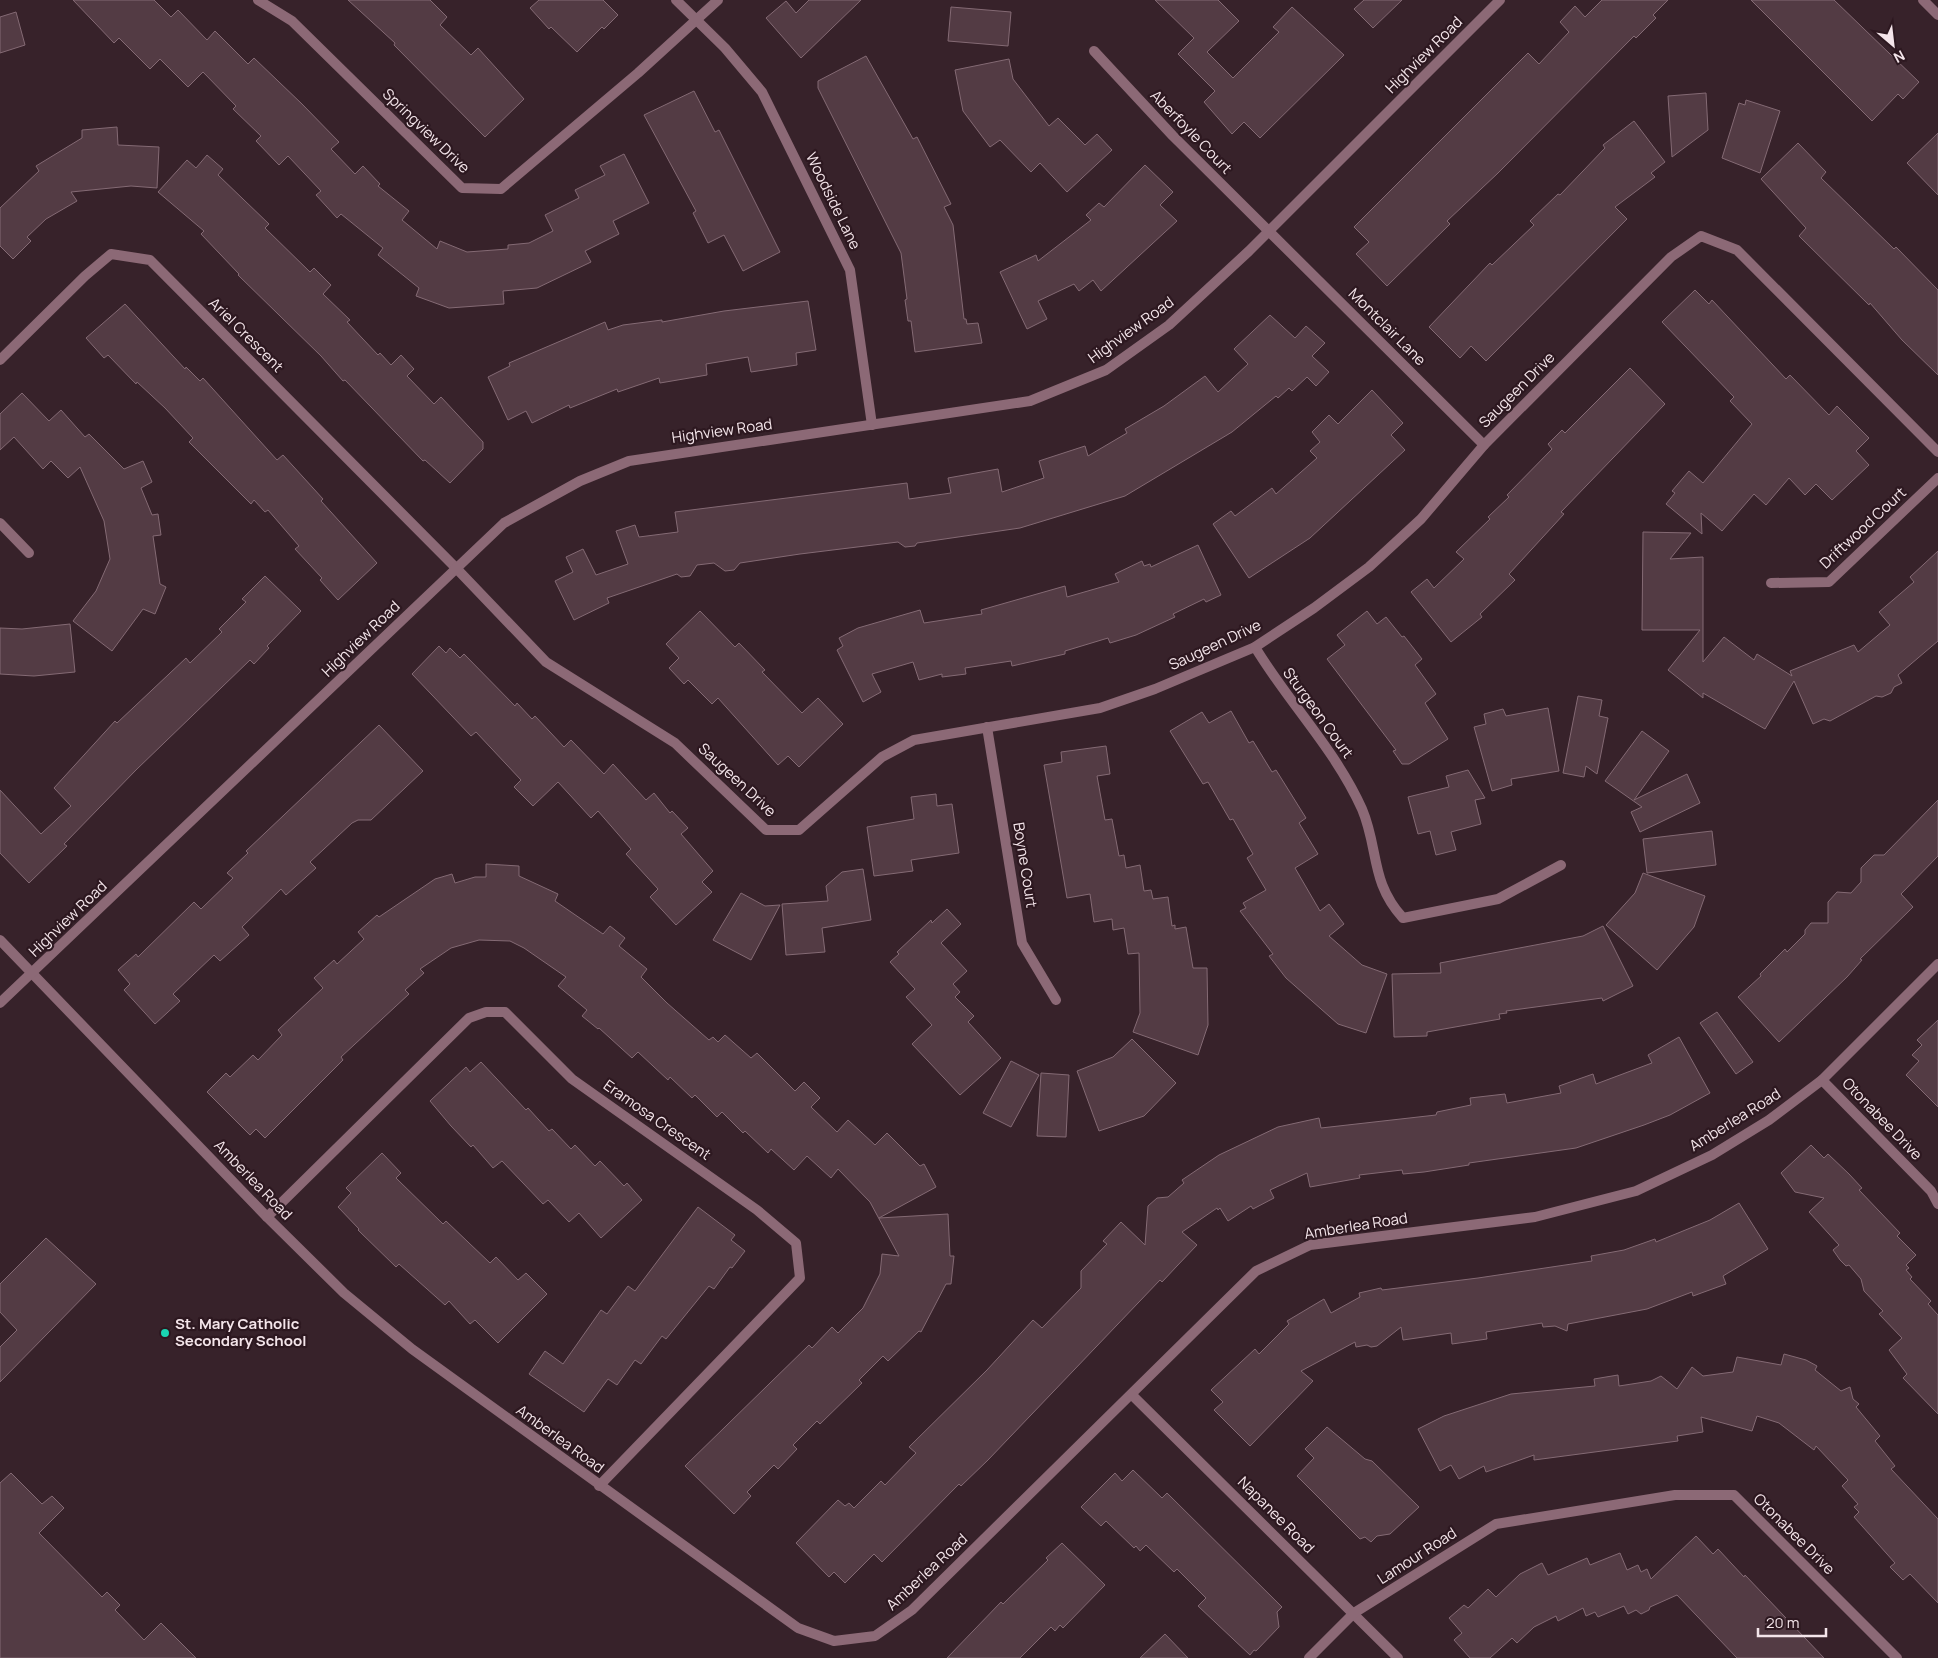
<svg xmlns="http://www.w3.org/2000/svg" width="1938" height="1658" viewBox="0 0 1938 1658" font-family="Manrope,sans-serif">
<rect width="100%" height="100%" fill="#37222a"/>
<!-- building -->
<g fill="#533b44" stroke="#846a74">
<path d="M73,0H154L171,17L178,10L207,40L215,31L248,64L254,58L302,104L339,142L331,149L355,174L363,166L380,184L378,186L409,211L402,220L437,249L440,241L467,252L508,249V245L529,243L553,231L545,215L579,198L575,190L605,175L600,166L624,154L649,203L613,221L619,234L585,251L591,262L537,288L503,291L504,304L449,308L416,296L419,288L378,255L383,248L341,214L337,218L316,195L321,191L288,156L279,165L256,141L261,136L233,109L236,106L203,72L188,87L160,59L150,69L119,38L114,43Z"/>
<path d="M348,0H430L447,17L440,25L471,55L478,48L524,99L485,137L394,45L395,43Z"/>
<path d="M539,0H603L618,15L604,29L602,27L577,52L551,27L549,29L530,8Z"/>
<path d="M809,0H861L801,58L766,18L786,1L796,13Z"/>
<path d="M1155,0H1218L1239,21L1207,52L1233,78L1279,32L1273,27L1292,7L1344,55L1260,138L1244,122L1232,134L1204,102L1215,91L1178,54L1194,38Z"/>
<path d="M1364,0H1402L1373,28L1354,9Z"/>
<path d="M1602,0H1668L1653,15L1656,18L1636,38L1634,36L1498,173L1447,221L1450,224L1387,286L1356,254L1369,242L1354,227L1528,53L1539,64L1569,32L1560,22L1575,6L1585,17Z"/>
<path d="M1751,0H1834L1919,82L1903,99L1898,94L1872,121Z"/>
<path d="M951,7L1011,12L1008,46L948,41Z"/>
<path d="M16,12L25,45L0,53V17Z"/>
<path d="M866,56L913,139L917,137L951,204L944,207L953,225L964,319H966L967,324L978,323L982,343L915,352L911,321H908L905,300L907,299L901,253L818,88V81Z"/>
<path d="M1009,59L1013,79L1049,126L1058,118L1085,145L1097,134L1112,150L1067,192L1040,163L1031,172L1000,140L990,147L963,111L955,70Z"/>
<path d="M694,91L715,132L719,130L780,252L743,271L724,235L708,243L693,213L696,211L644,115Z"/>
<path d="M1706,93L1708,130L1672,157L1668,96Z"/>
<path d="M1746,100L1780,111L1760,173L1722,158L1739,103L1745,105Z"/>
<path d="M1634,121L1665,162L1651,173L1655,177L1615,207L1627,219L1486,361L1471,346L1460,358L1429,327L1490,263L1492,265L1534,225L1530,221L1558,194L1560,195L1605,148L1603,145Z"/>
<path d="M117,127L118,145L159,147L157,188L131,186L71,192L77,201L46,219L27,237L31,241L13,259L0,246V208L39,171L36,166L82,138V130Z"/>
<path d="M1938,133V195L1907,163Z"/>
<path d="M1798,143L1826,172L1821,178L1894,249L1896,247L1938,290V375L1902,340L1870,303L1869,305L1799,236L1806,228L1761,179Z"/>
<path d="M207,155L223,169L218,175L269,224L265,228L310,272L314,268L331,285L323,294L350,320L347,322L378,355L380,353L391,365L401,355L414,369L407,376L434,404L441,397L483,442V449L450,483L425,460L423,461L345,380L343,381L321,356L238,275L239,274L201,234L204,231L158,192L187,160L196,168Z"/>
<path d="M1145,165L1173,192L1160,205L1177,221L1101,291L1093,280L1079,291L1074,284L1038,301L1047,319L1027,329L1000,272L1036,255L1038,261L1091,220L1086,215L1099,203L1104,207Z"/>
<path d="M1695,290L1709,304L1712,300L1786,379L1790,375L1829,415L1837,406L1869,438L1856,451L1869,465L1832,500L1816,484L1805,495L1789,478L1766,505L1754,494L1722,531L1701,513L1702,534L1666,504L1675,493L1672,491L1689,471L1703,483L1752,424L1730,401L1734,397L1662,322Z"/>
<path d="M808,301L816,350L796,353L797,365L751,372L748,357L706,364L707,375L660,383L659,378L618,392L617,389L570,408L569,405L532,423L526,411L508,420L488,377L510,366L509,363L605,322L608,330L623,325L662,320V322L724,311Z"/>
<path d="M125,304L185,369L186,367L200,381L203,378L277,460L283,455L323,499L321,501L377,563L338,600L320,580L322,578L295,549L299,546L268,510L265,512L254,500L251,504L189,442L193,438L165,408L137,382L136,384L108,355L104,358L86,338Z"/>
<path d="M1270,315L1295,338L1306,326L1325,343L1312,356L1329,372L1316,386L1307,377L1292,391L1289,388L1278,398L1276,396L1232,432L1125,496L1020,528L917,543L915,546L905,547L898,542L800,554L740,563L734,570L725,571L714,563L697,565L690,576L681,577L677,574L607,598L609,603L574,620L555,581L573,572L566,557L583,549L596,575L628,564L616,531L635,525L639,537L678,532L675,512L907,483L909,499L951,493L948,478L998,469L1002,492L1044,478L1039,461L1085,446L1088,456L1127,433L1125,429L1164,406L1205,376L1218,392L1248,364L1234,349Z"/>
<path d="M1630,368L1665,404L1561,512L1564,514L1509,574L1515,580L1480,614L1482,617L1451,642L1411,592L1427,579L1434,588L1464,559L1456,552L1490,519L1488,517L1509,497L1507,495L1552,449L1548,444L1562,430L1565,433Z"/>
<path d="M1372,390L1403,423L1391,435L1405,450L1310,538L1249,578L1213,524L1231,511L1235,516L1272,488L1276,494L1317,458L1310,451L1320,442L1312,432L1329,415L1338,424Z"/>
<path d="M22,393L49,421L61,410L85,437L89,434L124,469L143,461L152,482L141,488L152,515L158,514L161,535L153,536L160,584L166,587L155,614L143,609L112,651L73,621L96,591L110,559L104,521L80,467L68,478L51,461L43,469L14,437L0,450V414Z"/>
<path d="M1643,532L1691,533L1670,559L1703,557V662L1724,637L1754,660L1757,654L1792,676L1790,671L1854,645L1858,652L1890,625L1879,612L1914,582L1910,577L1938,551V641L1898,675L1902,683L1894,687L1891,693L1882,697L1876,696L1830,721L1824,719L1813,724L1794,681L1765,729L1703,693V698L1668,670L1700,630H1642Z"/>
<path d="M1198,545L1221,595L1206,602L1204,599L1173,614L1175,617L1136,635L1110,643L1108,638L1065,651V654L1012,666L1011,661L965,668L966,674L942,677V674L919,680L913,662L872,674L881,692L863,702L837,650L843,646L839,638L858,628L920,610L924,623L982,614L981,610L1065,586L1067,597L1119,582L1115,574L1142,561L1144,566L1150,564L1151,567Z"/>
<path d="M265,576L301,611L267,646L269,648L254,664L250,660L136,770L64,844L67,846L29,883L0,853V790L41,834L71,806L54,788L115,721L117,723L186,658L190,663L222,632L219,629L246,602L242,599Z"/>
<path d="M700,611L735,647L739,643L765,670L762,672L802,713L818,698L843,724L799,767L788,756L778,765L718,698L712,704L688,680L684,684L669,668L679,658L666,644Z"/>
<path d="M1367,611L1377,624L1386,617L1402,637L1404,636L1422,659L1415,665L1436,694L1425,703L1448,739L1409,764H1402L1393,751L1396,750L1327,659L1345,645L1337,635Z"/>
<path d="M70,624L75,672L34,676L0,674V628L22,629Z"/>
<path d="M439,646L446,653L450,648L460,658L464,654L515,706L517,703L532,719L535,716L564,747L571,740L604,774L613,764L646,800L654,793L670,813L672,811L688,828L681,834L713,871L702,882L712,892L676,925L650,897L658,889L626,854L631,849L598,811L591,818L558,782L533,806L514,787L521,780L476,732L471,736L412,674Z"/>
<path d="M1578,696L1602,700L1599,716L1608,718L1597,774L1586,766L1584,777L1563,773Z"/>
<path d="M1548,708L1559,771L1511,779L1512,785L1492,791L1474,727L1486,724L1484,714L1503,709L1506,716Z"/>
<path d="M1231,711L1249,743L1253,741L1272,772L1276,770L1306,818L1299,823L1318,854L1295,868L1320,911L1329,904L1344,924L1329,936L1362,965L1387,974L1366,1033L1338,1024L1286,978L1269,956L1273,954L1240,911L1246,908L1243,903L1266,890L1247,858L1253,854L1233,819L1230,820L1208,782L1203,784L1170,731L1202,712L1209,723Z"/>
<path d="M379,725L423,771L371,820H358L352,823L310,862L316,868L286,895L281,889L242,927L249,935L220,961L214,955L173,994L180,1001L155,1024L124,990L130,984L118,970L136,954L138,957L194,902L201,909L233,878L227,873L248,853L246,851Z"/>
<path d="M1642,731L1669,751L1634,800L1687,774L1700,803L1640,832L1631,812L1642,807L1605,781Z"/>
<path d="M1106,746L1110,774L1097,776L1105,820L1112,819L1119,856L1124,855L1126,868L1140,865L1144,891L1151,890L1153,899L1168,897L1172,926L1175,925V929L1186,927L1193,968H1207L1208,1025L1198,1055L1133,1032L1140,1013L1139,953L1128,954L1124,928L1113,930L1112,919L1094,922L1090,894L1067,898L1044,765L1062,762L1061,752Z"/>
<path d="M1468,770L1485,798L1475,800L1481,824L1451,832L1456,850L1436,855L1430,831L1418,834L1408,797L1449,787L1446,776Z"/>
<path d="M936,794L937,806L952,804L959,853L911,860L913,871L874,876L867,827L914,819L911,797Z"/>
<path d="M1938,800V856L1901,894L1913,907L1860,959L1862,960L1847,977L1779,1042L1738,997L1761,976L1760,974L1785,949L1787,952L1805,934V930L1811,923H1828V902L1837,892L1851,893L1861,882V868L1874,855H1884Z"/>
<path d="M1712,831L1716,865L1647,873L1643,839Z"/>
<path d="M486,864L519,866V876L558,894L555,901L603,934L610,926L625,938L619,946L647,969L641,977L667,1003L709,1040L713,1037L718,1042L725,1035L751,1058L757,1053L795,1091L804,1082L820,1098L811,1107L837,1132L848,1120L875,1145L887,1133L920,1166L924,1164L936,1187L879,1218L948,1214L950,1256H954L951,1284H946L921,1332L919,1331L888,1361L883,1356L859,1380L862,1383L820,1424L817,1421L793,1445L797,1449L778,1469L774,1465L747,1492L751,1496L734,1514L685,1466L809,1345L812,1348L832,1327L838,1333L863,1308L880,1274L882,1254L899,1256L870,1202L838,1169L831,1178L807,1156L794,1170L771,1149L768,1153L745,1131L743,1133L722,1112L717,1117L695,1095L692,1098L670,1077L668,1080L638,1052L632,1058L599,1028L598,1029L582,1016L587,1010L558,986L566,977L524,948L510,941L479,940L451,948L420,969L424,973L405,990L409,994L341,1057L343,1060L265,1138L256,1129L250,1135L207,1092L226,1073L230,1077L253,1055L258,1060L282,1035L278,1030L323,988L314,978L334,960L337,964L364,939L358,932L377,915L379,917L435,879L452,874L455,883L475,877H486Z"/>
<path d="M863,869L871,920L822,928L825,952L786,955L782,904L828,901L826,886L842,872Z"/>
<path d="M1643,873L1705,896L1694,927L1657,970L1606,925L1635,893Z"/>
<path d="M741,893L765,906L780,905L751,960L713,940Z"/>
<path d="M947,909L961,924L941,943L967,971L953,984L960,992L955,997L974,1016L968,1022L1001,1058L960,1095L912,1044L932,1025L906,997L915,989L890,962L899,954L897,952L931,920L932,923Z"/>
<path d="M1603,926L1633,986L1603,1001L1602,998L1506,1011L1507,1013L1499,1014L1500,1019L1427,1032V1036L1394,1037L1392,974L1441,973L1440,963L1583,936Z"/>
<path d="M1717,1012L1753,1062L1736,1074L1700,1023Z"/>
<path d="M1938,1020V1107L1906,1075L1919,1061L1912,1055L1922,1045L1917,1040Z"/>
<path d="M1679,1037L1710,1093L1670,1115L1644,1125L1576,1148L1469,1163V1165L1424,1172L1403,1174L1402,1170L1359,1175L1360,1178L1310,1187L1307,1173L1270,1190L1274,1198L1253,1209L1251,1206L1228,1221L1220,1208L1218,1210L1217,1208L1182,1232L1197,1245L1177,1266L1162,1282L1160,1280L988,1460L961,1486L959,1484L882,1562L874,1554L845,1583L834,1572L829,1577L796,1543L838,1500L845,1506L849,1503L854,1508L881,1481L885,1485L916,1453L909,1447L987,1370L1033,1320L1042,1328L1081,1288V1271L1107,1244L1103,1241L1121,1222L1145,1245L1148,1206L1157,1198L1168,1197L1184,1183L1182,1180L1219,1155L1278,1127L1319,1118L1321,1128L1436,1115L1437,1112L1471,1105L1470,1098L1505,1094L1507,1103L1561,1093L1559,1086L1593,1074L1596,1084L1652,1063L1648,1055Z"/>
<path d="M1132,1039L1176,1083L1144,1116L1099,1131L1077,1071L1113,1057Z"/>
<path d="M1011,1061L1039,1075L1011,1127L983,1113Z"/>
<path d="M481,1062L526,1110L528,1108L549,1131L552,1129L571,1149L575,1145L595,1166L600,1161L624,1186L627,1183L642,1200L601,1238L579,1213L569,1222L548,1200L543,1204L502,1161L493,1168L473,1145L471,1147L451,1126L430,1101L466,1067L470,1072Z"/>
<path d="M1041,1073L1069,1075L1066,1137L1037,1136Z"/>
<path d="M1811,1145L1824,1158L1828,1154L1849,1174L1862,1188L1859,1190L1900,1233L1897,1236L1916,1255L1906,1265L1909,1268L1906,1270L1912,1277L1910,1279L1931,1301L1928,1304L1938,1315V1414L1903,1378L1907,1374L1889,1350L1902,1338L1879,1314L1883,1311L1864,1291L1861,1279L1849,1265L1846,1266L1840,1260L1833,1250L1839,1245L1809,1212L1824,1198L1795,1192L1781,1173Z"/>
<path d="M382,1153L401,1173L396,1178L443,1224L446,1221L490,1263L496,1257L518,1280L526,1273L547,1294L498,1343L475,1320L470,1324L449,1301L445,1305L399,1264L396,1267L358,1230L359,1229L338,1207L351,1193L346,1188Z"/>
<path d="M1739,1203L1768,1249L1723,1276L1726,1284L1693,1296L1692,1292L1647,1309L1568,1324L1567,1331L1555,1326L1543,1327L1542,1323L1486,1332L1487,1339L1452,1344L1451,1333L1403,1340L1401,1327L1377,1346L1371,1347L1367,1345L1356,1347L1355,1342L1301,1371L1313,1381L1250,1446L1214,1410L1223,1402L1211,1390L1255,1349L1259,1354L1289,1324L1287,1321L1324,1299L1331,1313L1360,1297L1359,1293L1381,1288L1382,1290L1478,1278L1592,1261L1591,1256L1624,1250L1655,1239L1656,1242L1710,1220Z"/>
<path d="M698,1207L735,1235L731,1240L745,1251L732,1268L730,1267L714,1289L709,1286L666,1339L662,1336L641,1364L635,1360L617,1385L608,1379L584,1412L529,1374L545,1351L563,1364L601,1310L607,1314L628,1286L635,1291Z"/>
<path d="M46,1238L96,1284L0,1382V1347L17,1330L0,1312V1284Z"/>
<path d="M1784,1354L1806,1360L1817,1366L1815,1370L1841,1391L1850,1387L1853,1399L1859,1404L1856,1407L1880,1436L1875,1441L1895,1466L1891,1469L1938,1519V1603L1910,1574L1903,1580L1890,1567L1895,1563L1854,1517L1859,1512L1854,1507L1858,1504L1842,1486L1848,1480L1816,1446L1814,1450L1779,1423L1757,1416L1752,1431L1701,1417L1703,1432L1677,1436L1678,1441L1534,1460V1455L1486,1472L1484,1466L1459,1479L1451,1465L1440,1471L1418,1429L1444,1416L1511,1394L1595,1386L1594,1379L1618,1375L1619,1386L1651,1381L1661,1376L1677,1389L1692,1367L1703,1376L1733,1372L1737,1357L1781,1365Z"/>
<path d="M1327,1427L1365,1459L1372,1461L1419,1507L1390,1534L1377,1536L1371,1542L1365,1537L1360,1539L1297,1476L1314,1458L1305,1449Z"/>
<path d="M1133,1470L1162,1498L1167,1493L1282,1607L1277,1612L1279,1627L1256,1651L1254,1650L1250,1655L1198,1606L1206,1598L1177,1569L1174,1572L1146,1545L1140,1551L1136,1546L1134,1548L1106,1521L1101,1526L1081,1507L1115,1473L1122,1481Z"/>
<path d="M11,1473L42,1504L52,1496L64,1508L39,1533L102,1597L107,1592L120,1605L115,1610L144,1640L161,1623L196,1658H0V1483Z"/>
<path d="M1696,1536L1713,1554L1718,1549L1744,1577L1745,1575L1824,1658H1737L1677,1595L1650,1607L1649,1610L1641,1614L1636,1610L1628,1614L1624,1606L1598,1617L1595,1612L1586,1616L1583,1608L1558,1621L1556,1616L1534,1627L1517,1643L1512,1638L1490,1658H1470L1454,1640L1462,1633L1449,1618L1464,1605L1468,1608L1488,1589L1496,1597L1520,1574L1542,1563L1548,1575L1587,1558L1590,1565L1620,1553L1627,1570L1638,1565L1641,1572L1647,1569L1651,1579Z"/>
<path d="M1062,1543L1105,1585L1063,1628L1060,1625L1055,1631L1051,1627L1020,1658H947L1001,1602L1003,1604L1048,1560L1046,1558Z"/>
<path d="M1165,1634L1188,1658H1140Z"/>
</g>
<g fill="none" stroke-linecap="round" stroke-linejoin="round">
<!-- minor -->
<g stroke="#8c6976" stroke-width="10">
<path d="M258,0L292,21L462,188L501,189L638,73L718,0"/>
<path d="M676,0L725,48L762,92L850,270L872,425"/>
<path d="M1094,51L1173,136L1484,445"/>
<path d="M0,360L85,276L111,254L150,260L456,568L546,662L675,743L766,830H799L882,757L914,740L1100,708L1155,689L1255,647L1314,608L1369,567L1421,519L1484,445L1671,257L1701,236L1737,250L1938,452"/>
<path d="M0,523L29,553"/>
<path d="M1771,583L1829,582L1938,478"/>
<path d="M1255,647C1288,702 1335,749 1362,809C1379,849 1370,882 1403,918L1498,899L1561,865"/>
<path d="M987,727L1022,943L1056,1000"/>
<path d="M0,940L267,1217L344,1293L412,1349L798,1628L834,1641L875,1636L912,1610L1256,1271L1310,1245L1535,1217L1636,1191L1712,1155L1769,1120L1822,1080L1938,964"/>
<path d="M0,1003L504,523L580,481L629,461L1030,401L1106,370L1169,325L1249,251L1500,0"/>
<path d="M1822,1080L1931,1191L1938,1204"/>
<path d="M267,1217L469,1018L486,1012H505L572,1079L757,1210L796,1243L800,1278L599,1486"/>
<path d="M1132,1395L1398,1658"/>
<path d="M1309,1658L1354,1613L1496,1524L1675,1495H1734L1897,1658"/>
</g>
<!-- tertiary -->
<path stroke="#8c6976" stroke-width="10" d="M1923,0L1938,15"/>
</g>
<!-- markers -->
<circle fill="#1ad5b2" stroke="#2d1820" stroke-width="2" cx="165" cy="1333" r="5"/>
<g text-anchor="middle" stroke-width="4.5" stroke-linejoin="round" paint-order="stroke">
<!-- street labels -->
<g font-size="15" fill="#f4e5ea" stroke="#2d1820">
<text transform="translate(1424 55) rotate(-45)" y="5">Highview Road</text>
<text transform="translate(426 131) rotate(44)" y="5">Springview Drive</text>
<text transform="translate(1191 132) rotate(46)" y="5">Aberfoyle Court</text>
<text transform="translate(833 201) rotate(64)" y="5">Woodside Lane</text>
<text transform="translate(1387 327) rotate(45)" y="5">Montclair Lane</text>
<text transform="translate(1131 330) rotate(-36)" y="5">Highview Road</text>
<text transform="translate(246 335) rotate(45)" y="5">Ariel Crescent</text>
<text transform="translate(1517 390) rotate(-45)" y="5">Saugeen Drive</text>
<text transform="translate(722 431) rotate(-8)" y="5">Highview Road</text>
<text transform="translate(1863 528) rotate(-43)" y="5">Driftwood Court</text>
<text transform="translate(361 639) rotate(-44)" y="5">Highview Road</text>
<text transform="translate(1215 645) rotate(-25)" y="5">Saugeen Drive</text>
<text transform="translate(1318 713) rotate(54)" y="5">Sturgeon Court</text>
<text transform="translate(737 780) rotate(43)" y="5">Saugeen Drive</text>
<text transform="translate(1025 865) rotate(81)" y="5">Boyne Court</text>
<text transform="translate(68 919) rotate(-44)" y="5">Highview Road</text>
<text transform="translate(1882 1119) rotate(46)" y="5">Otonabee Drive</text>
<text transform="translate(657 1120) rotate(35)" y="5">Eramosa Crescent</text>
<text transform="translate(1735 1120) rotate(-32)" y="5">Amberlea Road</text>
<text transform="translate(253 1180) rotate(46)" y="5">Amberlea Road</text>
<text transform="translate(1356 1226) rotate(-9)" y="5">Amberlea Road</text>
<text transform="translate(560 1439) rotate(36)" y="5">Amberlea Road</text>
<text transform="translate(1276 1515) rotate(45)" y="5">Napanee Road</text>
<text transform="translate(1794 1534) rotate(45)" y="5">Otonabee Drive</text>
<text transform="translate(1417 1556) rotate(-33)" y="5">Lamour Road</text>
<text transform="translate(927 1572) rotate(-43)" y="5">Amberlea Road</text>
</g>
<!-- poi labels -->
<g font-size="15" font-weight="bold" fill="#f4e5ea" stroke="#2d1820" text-anchor="start">
<text x="175" y="1329">St. Mary Catholic<tspan x="175" dy="17">Secondary School</tspan></text>
</g>
</g>
<!-- north arrow -->
<g transform="translate(1893 45) rotate(152)" stroke="#2d1820" stroke-width="4" paint-order="stroke">
<path d="M0-4L9 19L0 12L-9 19Z" fill="#f4e5ea"/>
<text y="-8" font-size="14" font-weight="bold" text-anchor="middle" fill="#f4e5ea">N</text>
</g>
<!-- scale -->
<path d="M1758 1628v8h68v-8" fill="none" stroke="#f4e5ea" stroke-width="2.5"/>
<text x="1766" y="1628" font-size="15" fill="#f4e5ea" stroke="#2d1820" stroke-width="4" paint-order="stroke">20 m</text>
</svg>
